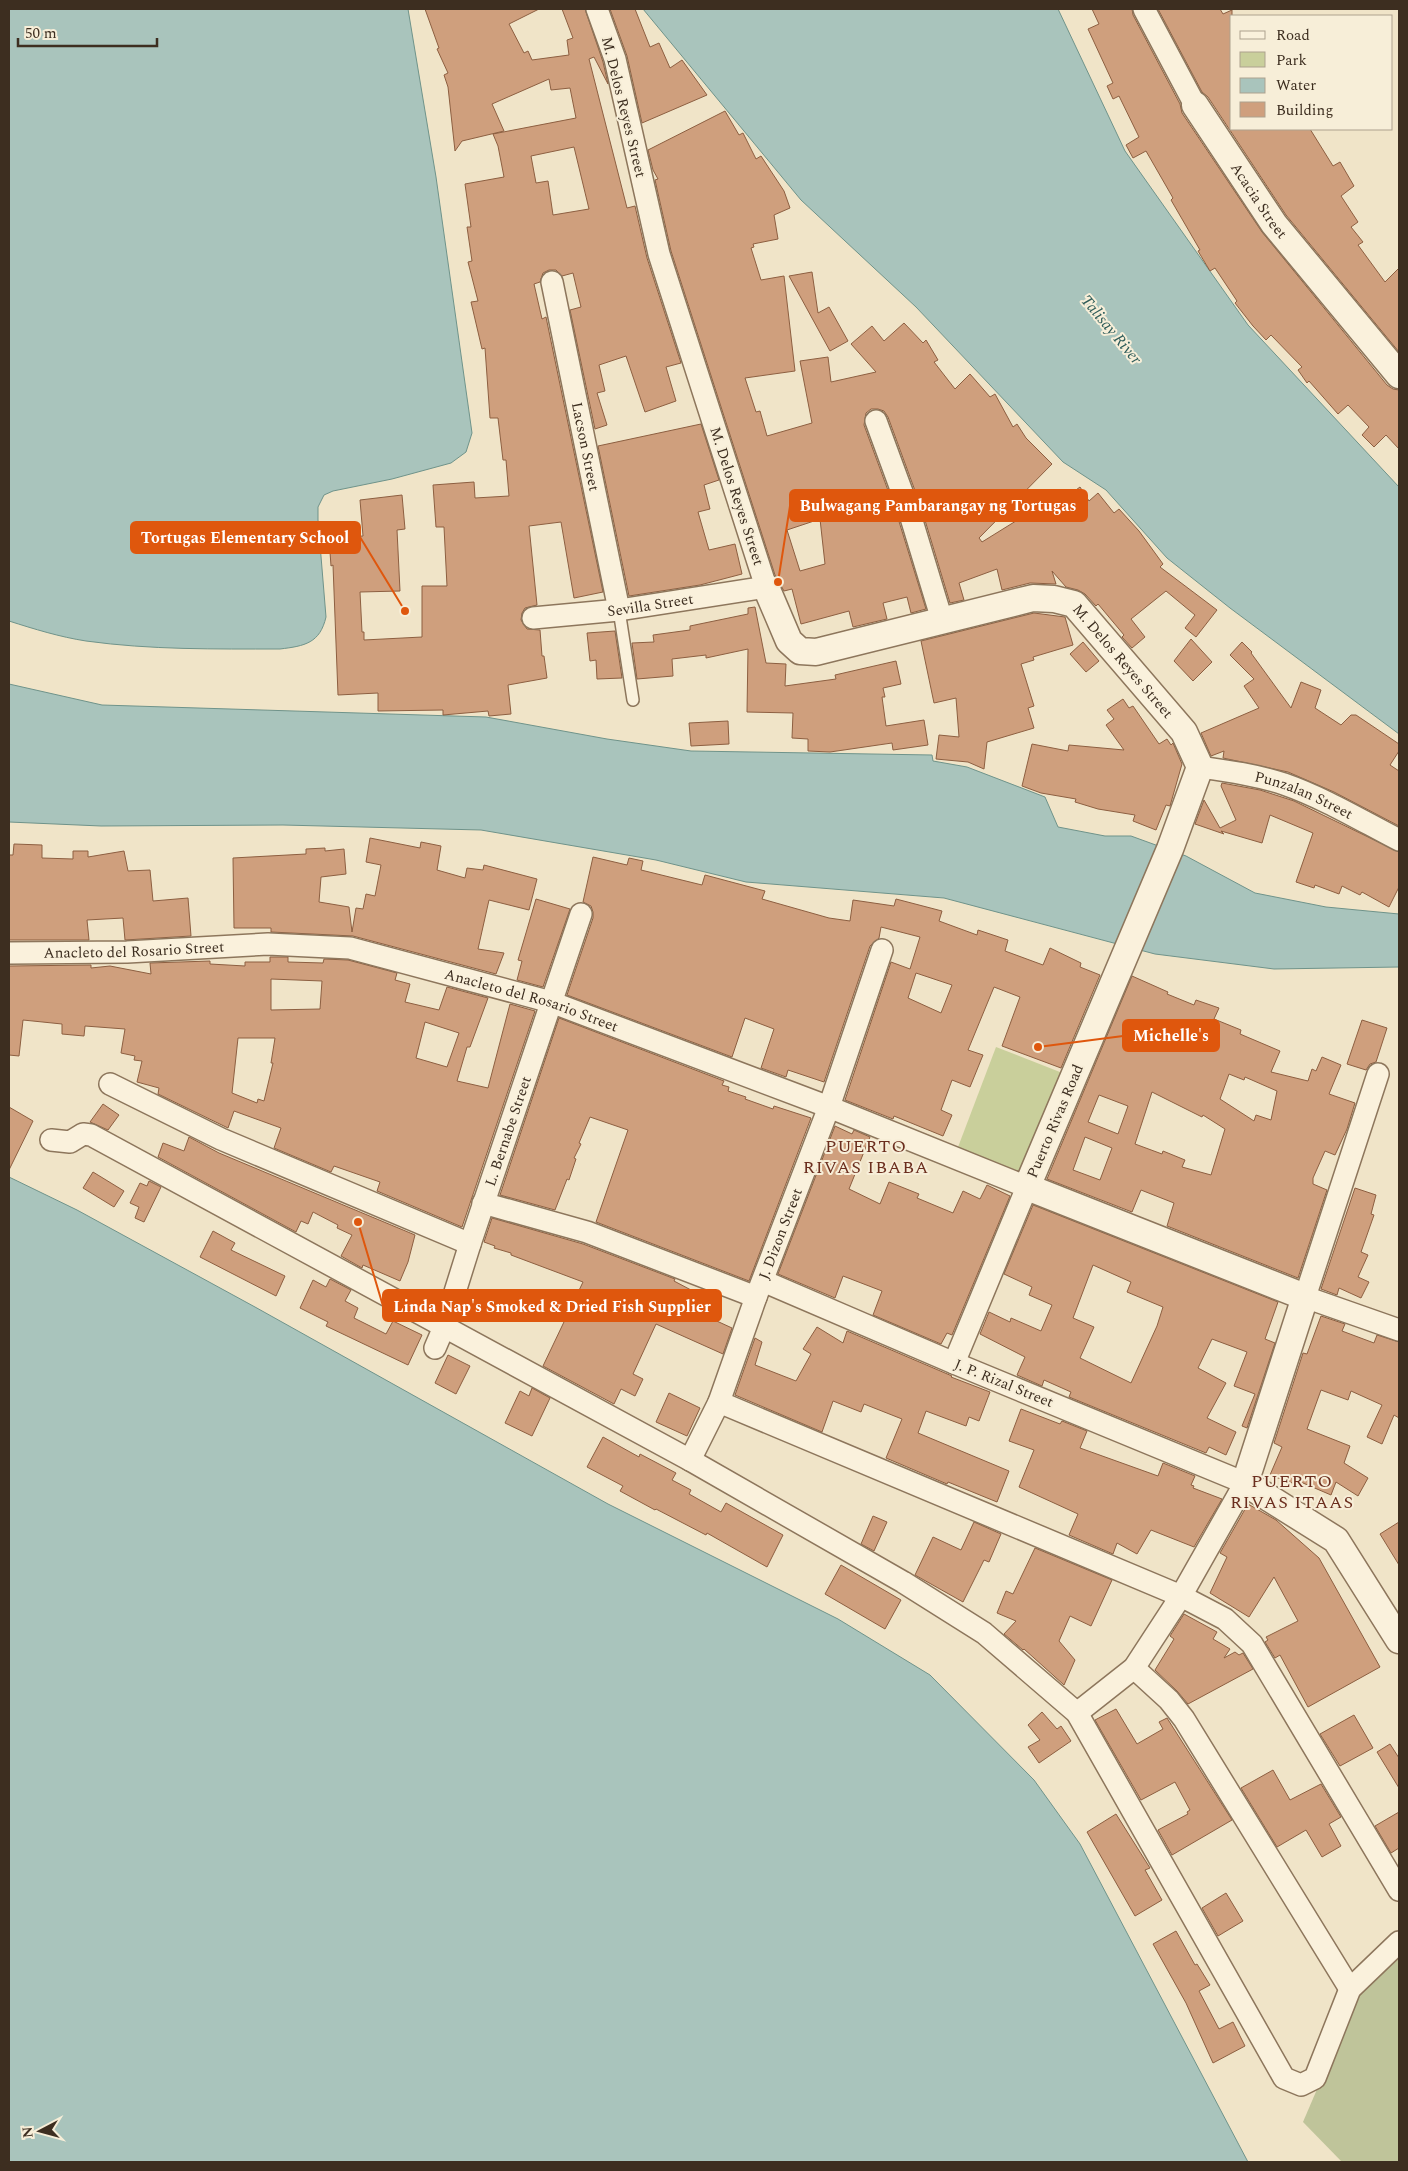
<svg xmlns="http://www.w3.org/2000/svg" width="1408" height="2171" viewBox="0 0 1408 2171" font-family="Spectral,serif">
<rect width="100%" height="100%" fill="#f0e4c8"/>
<!-- green -->
<path fill="#c9cf9b" d="M996,1047L1065,1074L1023,1182L955,1155Z"/>
<!-- cemetery -->
<path fill="#bfc49a" d="M1399,1954V2162H1342L1303,2122L1360,1989Z"/>
<!-- water -->
<g fill="#a9c4bc" stroke="#6f938a">
<path d="M9,9H408L436,177L472,433L466,452L451,463L392,479L333,491L324,495L318,507V520L326,617C320,643 305,646 280,649C215,649 151,650 86,641C60,637 34,629 9,621Z"/>
<path d="M643,9H1058L1125,151L1248,325L1399,487V734L1230,608L1167,558L1106,490L1063,462L916,307L801,200Z"/>
<path d="M9,684L102,705L486,717L607,739L691,751L932,755L933,761L967,767L1045,797L1058,827L1105,836H1131L1186,856L1255,893L1326,907L1399,914V967L1274,969L1155,954L944,898L746,882L656,860L481,830L283,825L101,826L9,822Z"/>
<path d="M9,1177L77,1210L255,1307L608,1504L838,1619L930,1675L1034,1780L1080,1844L1248,2162H9Z"/>
</g>
<!-- building -->
<g fill="#cf9f7d" stroke="#8d5f41" fill-rule="evenodd">
<path d="M425,9H539L509,24L524,53L528,51L532,60L569,55L567,40L573,38L562,9H585L603,62L608,84L594,57L589,59L627,208L635,206L647,258L681,363L666,367L676,401L645,412L626,356L599,365L605,391L597,393L607,425L595,429L570,310L581,307L573,273L562,276L556,270H549L543,273L540,282L534,284L542,319L546,317L603,592L574,598L561,522L529,526L537,605L525,608L522,613L521,620L527,629L540,630L542,656H544L547,678L508,685L511,714L489,716L488,711L443,715V710L378,711V693L338,695L333,565L331,566L329,538L363,536L360,500L402,495L405,529L397,530L400,591L360,592L362,632H364V640L422,637V586H447L444,527H436L433,485L474,482L475,498L509,496L506,460H503L498,418H490L485,348L482,349L471,302L478,301L468,262L472,261L467,227H471L465,184L504,177L498,146L493,134L576,118L570,88L551,90L549,79L492,104L504,131L462,141L455,151L448,87L444,75L448,73L437,49L439,48ZM574,147L589,209L553,215L548,181L536,183L531,156Z"/>
<path d="M610,9H635L650,47L659,43L670,68L682,60L707,95L642,123L627,56Z"/>
<path d="M1092,9H1132L1133,15L1180,104L1182,113L1262,232L1387,385L1393,389L1399,390V449L1386,435L1374,447L1362,435L1369,427L1348,405L1338,414L1309,381L1307,383L1298,370L1302,367L1271,335L1266,340L1253,326L1235,303L1237,301L1215,268L1210,271L1198,251L1200,250L1171,200L1173,198L1146,151L1133,158L1126,145L1139,137L1119,96L1113,99L1107,86L1113,83L1088,29L1099,24Z"/>
<path d="M1158,9H1220L1223,14L1232,10V129H1310L1333,166L1340,162L1354,186L1341,196L1358,222L1351,227L1363,242L1358,245L1385,282L1399,268V352L1286,215L1208,97L1202,92Z"/>
<path d="M725,111L739,135L743,133L756,159L761,156L784,191L790,208L774,215L778,239L753,244L754,247L751,248L761,280L784,276L795,371L745,378L756,412L760,411L767,436L812,423L800,361L828,357L831,382L876,372L851,344L872,326L884,341L904,323L923,343L926,340L938,360L934,362L955,389L970,374L990,397L995,394L1013,427L1017,424L1026,438L1052,464L979,538L982,542L1053,498L1057,504L1080,487L1089,501L1098,493L1114,513L1119,509L1139,531L1163,564L1160,567L1217,610L1196,637L1185,628L1195,615L1166,591L1131,619L1145,637L1132,648L1122,637L1124,635L1098,604L1096,606L1085,594L1078,590L1066,587L1052,571L1056,584L1030,583L1002,590L997,569L959,583L964,600L950,603L921,507L888,417L884,411L878,409H871L866,413L864,425L897,515L926,609L911,613L907,597L883,603L887,619L853,627L849,611L801,624L792,589L784,591L775,575L671,251L655,180L658,179L653,170L648,150ZM820,519L825,564L800,571L787,530Z"/>
<path d="M812,272L818,313L829,307L848,341L830,351L789,276Z"/>
<path d="M701,424L719,480L704,485L710,509L698,512L709,550L735,544L742,574L700,585L629,596L598,446Z"/>
<path d="M755,607L766,663L786,664L785,686L836,679L835,675L896,661L901,684L883,688L885,697H882L886,726L924,720L928,745L893,750L892,743L830,752L808,751V739L792,738L793,713L747,712L748,649L706,658V655L672,659L673,676L637,679L632,643L654,642L653,635L690,630V626L748,614V608Z"/>
<path d="M1034,613L1065,617L1073,645L1033,657L1034,660L1021,664L1034,706L1028,708L1034,728L987,742L984,769L968,762L936,759L939,735L959,737L956,698L934,703L921,641Z"/>
<path d="M615,631L622,678L597,679L596,660L590,661L587,633Z"/>
<path d="M1191,639L1212,662L1193,681L1174,661Z"/>
<path d="M1083,642L1099,661L1086,672L1070,654Z"/>
<path d="M1242,642L1252,652L1251,653L1291,708L1301,682L1321,690L1315,708L1341,725L1351,715H1356L1399,744V751L1390,765L1399,771V826L1334,792L1288,772L1223,758L1224,751L1211,756L1201,733L1259,708L1244,686L1254,679L1230,655Z"/>
<path d="M1123,699L1129,708L1133,706L1159,744L1167,739L1171,745L1173,743L1182,764L1170,806L1166,805L1156,830L1133,821L1135,815L1098,809L1075,802L1076,799L1041,793L1022,786L1032,744L1068,751L1069,745L1124,750L1106,725L1114,719L1107,710Z"/>
<path d="M728,721L729,744L691,746L689,723Z"/>
<path d="M1222,783L1260,790L1294,801L1399,852V887L1389,907L1362,892L1360,895L1342,886L1339,894L1315,885L1314,888L1296,882L1313,833L1270,815L1262,843L1221,831L1224,834L1195,824L1204,800L1220,828L1236,820L1221,786Z"/>
<path d="M370,838L420,848L421,842L441,846L437,870L465,878L467,868L483,870L484,865L537,879L529,910L489,900L478,949L504,953L496,974L353,936L271,932V928H234L233,858L306,854V849L325,848V851L344,849L346,874L321,877L319,902L349,907L352,932L356,908L363,909L366,894L375,896L381,865L366,862Z"/>
<path d="M14,844L42,845V858L73,859V851H88V857L124,851L128,871L150,870L153,901L188,898L191,936L125,940L123,918L87,920L89,940H9V855H13Z"/>
<path d="M593,857L627,865L629,858L643,861L641,870L702,885L705,875L765,891L762,899L829,918L850,921L853,900L894,906L896,899L942,911L939,921L977,935L978,930L1008,940L1005,951L1043,965L1050,948L1081,963L1080,967L1100,975L1061,1068L1002,1046L1020,997L994,987L968,1050L983,1055L970,1087L952,1080L941,1110L952,1115L943,1136L894,1116L893,1119L845,1100L891,962L910,969L920,937L881,927L879,938L870,946L824,1082L788,1070L786,1077L761,1068L774,1029L745,1018L732,1057L567,995L593,918V912L591,906L583,902ZM916,973L952,985L941,1013L908,998Z"/>
<path d="M536,899L570,909L543,987L517,980L522,961L518,960Z"/>
<path d="M270,957H288V962L323,963L324,959L348,960L397,973L395,980L410,984L405,1002L439,1010L447,987L488,998L470,1047H467L457,1081L488,1088L510,1004L535,1011L462,1227L377,1191L380,1182L334,1166L331,1172L274,1148L281,1128L234,1111L228,1128L158,1094L159,1088L137,1082L142,1061L134,1060L135,1056L121,1053L125,1029L85,1026L84,1036L62,1034V1024L23,1020L19,1056L9,1055V966L91,965V968L110,966L151,974L150,963L210,961V964L245,966V962H270ZM271,979L322,981L320,1009L271,1010ZM425,1022L459,1033L447,1067L416,1058ZM238,1038H275L271,1063H273L264,1101L258,1099L257,1103L232,1093Z"/>
<path d="M1132,976L1168,992L1167,994L1194,1005L1196,1000L1219,1008L1214,1019L1241,1030L1240,1034L1280,1051L1271,1072L1308,1081L1312,1069L1316,1071L1322,1057L1341,1065L1329,1094L1355,1103L1347,1129L1335,1155L1325,1151L1313,1178V1184L1327,1190L1298,1278L1167,1226L1174,1203L1141,1190L1132,1212L1047,1179ZM1229,1074L1244,1080L1245,1077L1277,1091L1271,1120L1256,1115L1254,1121L1220,1099ZM1152,1092L1202,1117L1203,1115L1225,1129L1211,1175L1182,1167L1185,1160L1163,1151L1162,1154L1135,1144ZM1099,1095L1128,1106L1118,1134L1088,1122ZM1085,1137L1112,1148L1100,1180L1073,1170Z"/>
<path d="M559,1018L724,1081L722,1085L729,1087L728,1091L746,1097L745,1099L773,1109L774,1106L811,1118L749,1281L596,1222L628,1130L590,1117L579,1143L581,1144L574,1158L576,1159L569,1180L567,1179L555,1210L500,1195Z"/>
<path d="M1362,1020L1387,1028L1376,1062L1370,1064L1366,1070L1347,1064Z"/>
<path d="M103,1104L119,1115L108,1130L90,1122Z"/>
<path d="M9,1107L33,1121L9,1170Z"/>
<path d="M835,1126L852,1134L854,1130L870,1137L849,1189L880,1204L889,1182L919,1194L917,1198L953,1213L963,1191L980,1199L987,1185L1010,1196L952,1335L947,1333L941,1344L873,1315L882,1291L843,1276L835,1298L778,1274Z"/>
<path d="M189,1137L219,1153L415,1235L408,1262L400,1281L363,1265L362,1268L341,1256L352,1235L337,1228L338,1225L313,1212L308,1224L301,1221L296,1232L158,1157L163,1143L184,1151Z"/>
<path d="M93,1172L124,1191L114,1207L83,1188Z"/>
<path d="M149,1181L161,1187L144,1222L135,1218L139,1207L130,1203L140,1183L147,1186Z"/>
<path d="M1355,1188L1376,1195L1371,1214L1374,1215L1361,1252L1368,1255L1358,1277L1369,1282L1361,1298L1339,1288L1337,1295L1321,1289Z"/>
<path d="M1033,1205L1278,1302L1265,1339L1275,1343L1247,1428L1242,1426L1255,1394L1234,1386L1247,1352L1212,1339L1198,1368L1226,1383L1207,1418L1236,1432L1226,1455L1209,1447L1206,1453L1069,1397L1071,1392L1044,1380L1042,1386L1017,1375L1025,1357L980,1334L989,1312L1010,1322L1011,1318L1041,1331L1052,1305L1029,1295L1032,1287L1004,1274ZM1093,1265L1131,1282L1127,1292L1163,1307L1157,1326L1131,1383L1080,1358L1094,1327L1073,1318Z"/>
<path d="M492,1218L583,1244L675,1279L674,1281L691,1290L684,1306L732,1328L723,1354L656,1324L633,1374L643,1379L635,1396L621,1389L614,1404L543,1366L583,1282L511,1255V1253L494,1248L495,1246L484,1242Z"/>
<path d="M213,1231L235,1243L231,1250L285,1276L276,1296L200,1257Z"/>
<path d="M330,1279L351,1290L345,1301L358,1308L354,1318L386,1334L393,1321L422,1335L408,1365L326,1326L328,1322L300,1308L313,1280L326,1287Z"/>
<path d="M1321,1316L1345,1324L1342,1331L1374,1343L1377,1335L1399,1342V1418L1394,1415L1382,1444L1367,1437L1382,1405L1351,1391L1348,1400L1321,1390L1307,1429L1350,1446L1344,1463L1368,1478L1358,1496L1336,1482L1331,1495L1296,1480L1295,1484L1270,1475L1282,1447L1274,1443L1303,1353L1307,1354Z"/>
<path d="M817,1327L843,1343L847,1331L952,1376L951,1377L990,1392L979,1421L969,1417L966,1426L926,1411L918,1433L1009,1471L997,1502L948,1482L947,1484L886,1458L902,1419L864,1404L861,1412L833,1401L822,1432L735,1395L755,1338L762,1342L755,1365L796,1381L811,1354L803,1349Z"/>
<path d="M448,1355L470,1366L456,1394L435,1383Z"/>
<path d="M532,1388L550,1398L532,1436L505,1423L520,1391L529,1396Z"/>
<path d="M669,1393L700,1408L687,1436L656,1422Z"/>
<path d="M1021,1409L1060,1424L1062,1421L1087,1431L1080,1448L1158,1476L1163,1463L1195,1476L1191,1485L1194,1486L1193,1488L1222,1499L1194,1547L1151,1530L1137,1554L1117,1543L1113,1554L1069,1535L1078,1514L1019,1487L1034,1450L1009,1441Z"/>
<path d="M603,1437L639,1457L640,1454L676,1473L672,1480L691,1490L689,1494L721,1512L726,1503L783,1535L767,1567L707,1533L706,1535L656,1509L655,1510L620,1491L623,1486L587,1467Z"/>
<path d="M1248,1504L1276,1520L1319,1558L1380,1667L1308,1707L1280,1655L1275,1658L1265,1642L1268,1640L1266,1637L1298,1621L1274,1577L1249,1617L1210,1593L1227,1557L1220,1553Z"/>
<path d="M873,1516L887,1522L874,1551L861,1544Z"/>
<path d="M974,1522L1001,1534L989,1562L984,1560L963,1602L915,1575L933,1537L961,1550Z"/>
<path d="M1399,1522V1565L1380,1534Z"/>
<path d="M1035,1548L1112,1580L1091,1626L1070,1616L1059,1641L1075,1660L1064,1685L1024,1649L1023,1650L1004,1634L1016,1621L997,1613L1006,1591L1013,1594Z"/>
<path d="M841,1565L901,1600L885,1629L825,1594Z"/>
<path d="M1184,1614L1217,1632L1213,1639L1230,1649L1224,1658L1235,1652L1239,1655L1243,1653L1253,1669L1188,1704L1177,1691L1155,1670L1174,1639L1170,1636Z"/>
<path d="M1116,1709L1137,1744L1163,1729L1159,1722L1167,1718L1232,1820L1172,1855L1158,1830L1188,1814L1187,1812L1190,1810L1175,1782L1141,1800L1095,1720Z"/>
<path d="M1042,1712L1057,1729L1061,1726L1071,1741L1039,1763L1028,1747L1040,1740L1028,1725Z"/>
<path d="M1354,1715L1373,1748L1340,1766L1320,1734Z"/>
<path d="M1390,1744L1399,1758V1788L1377,1752Z"/>
<path d="M1273,1770L1290,1800L1321,1784L1341,1817L1329,1824L1341,1846L1322,1857L1306,1830L1277,1847L1241,1788Z"/>
<path d="M1399,1812V1848L1391,1853L1375,1826Z"/>
<path d="M1116,1814L1150,1868L1145,1870L1162,1900L1135,1916L1087,1832Z"/>
<path d="M1226,1893L1243,1921L1218,1936L1202,1908Z"/>
<path d="M1176,1931L1195,1965L1197,1964L1210,1985L1199,1991L1219,2029L1233,2022L1245,2046L1213,2063L1186,2003L1153,1944Z"/>
</g>
<g fill="none" stroke-linecap="round" stroke-linejoin="round">
<!-- service casing -->
<g stroke="#8d765c" stroke-width="14">
<path id="service" d="M619,610L633,700"/>
</g>
<!-- minor casing -->
<g stroke="#8d765c" stroke-width="24">
<g id="minor">
<path d="M1144,9L1195,105"/>
<path id="s1" d="M552,282L619,610"/>
<path d="M876,421L909,511L942,620"/>
<path id="s2" d="M533,618L619,610L766,587L659,254L615,59L597,9"/>
<path id="s3" d="M1200,767C1228,771 1257,775 1284,784C1324,798 1362,821 1399,840"/>
<path id="s4" d="M9,953L127,952L268,944L350,948L551,1002L829,1107L1027,1187L954,1363"/>
<path d="M1378,1074L1305,1297L1399,1330"/>
<path d="M110,1084L221,1139L470,1244"/>
<path d="M51,1140L70,1142L83,1134L91,1135L690,1460L903,1582L984,1633L1077,1713L1284,2078L1301,2085L1315,2078L1350,1989L1399,1942"/>
<path d="M483,1203L587,1232L756,1297"/>
<path id="s5" d="M435,1348L444,1327L470,1244L581,914"/>
<path d="M719,1402L1181,1596L1245,1483L954,1363L763,1281"/>
<path id="s6" d="M690,1460L719,1402L756,1297L829,1107L882,950"/>
<path d="M1134,1668L1169,1700L1184,1719L1350,1989"/>
<path d="M1077,1713L1134,1668L1181,1596L1225,1619L1252,1644L1399,1890"/>
</g>
</g>
<!-- tertiary casing -->
<g stroke="#8d765c" stroke-width="29">
<g id="tertiary">
<path id="s7" d="M1195,105L1274,224L1399,375"/>
<path id="s8" d="M766,587L789,641L800,651L816,652L1033,598L1054,599L1074,604L1184,732L1200,767L1170,849L1027,1187L1305,1297L1245,1483L1336,1540L1399,1640"/>
</g>
</g>
<!-- service -->
<use href="#service" stroke="#faf1dc" stroke-width="11"/>
<!-- minor -->
<use href="#minor" stroke="#faf1dc" stroke-width="21"/>
<!-- tertiary -->
<use href="#tertiary" stroke="#faf1dc" stroke-width="26"/>
</g>
<g text-anchor="middle" stroke-width="4" stroke-linejoin="round" paint-order="stroke">
<!-- street labels -->
<g font-size="15" fill="#3d2e20" stroke="#f7eed8">
<text transform="translate(624 107) rotate(76)" y="5">M. Delos Reyes Street</text>
<text dy="5" stroke="none"><textPath href="#s7" startOffset="115">Acacia Street</textPath></text>
<text dy="5" stroke="none"><textPath href="#s1" startOffset="168">Lacson Street</textPath></text>
<text transform="translate(737 496) rotate(72)" y="5">M. Delos Reyes Street</text>
<text dy="5" stroke="none"><textPath href="#s2" startOffset="118">Sevilla Street</textPath></text>
<text dy="5" stroke="none"><textPath href="#s8" startOffset="430">M. Delos Reyes Street</textPath></text>
<text dy="5" stroke="none"><textPath href="#s3" startOffset="108">Punzalan Street</textPath></text>
<text dy="5" stroke="none"><textPath href="#s4" startOffset="125">Anacleto del Rosario Street</textPath></text>
<text dy="5" stroke="none"><textPath href="#s4" startOffset="530">Anacleto del Rosario Street</textPath></text>
<text transform="translate(1055 1121) rotate(-67)" y="5">Puerto Rivas Road</text>
<text dy="5" stroke="none"><textPath href="#s5" startOffset="229">L. Bernabe Street</textPath></text>
<text dy="5" stroke="none"><textPath href="#s6" startOffset="244">J. Dizon Street</textPath></text>
<text transform="translate(1004 1383) rotate(22)" y="5">J. P. Rizal Street</text>
</g>
<!-- water labels -->
<g font-size="16" font-style="italic" fill="#2f5d5a" stroke="#f7eed8">
<text transform="translate(1112 329) rotate(50)" y="6">Talisay River</text>
</g>
<!-- quarter labels -->
<g font-size="18" letter-spacing="1" fill="#6b2e1e" stroke="#f7eed8">
<text x="866" y="1152">PUERTO<tspan x="866" dy="21">RIVAS IBABA</tspan></text>
<text x="1292" y="1487">PUERTO<tspan x="1292" dy="21">RIVAS ITAAS</tspan></text>
</g>
</g>
<!-- callouts -->
<path fill="none" stroke="#df570d" stroke-width="2" d="M778 582L790 506M405 611L360 537M1038 1047L1123 1036M358 1222L383 1306"/>
<g fill="#df570d" stroke="#f7eed8" stroke-width="2">
<circle cx="778" cy="582" r="5"/>
<circle cx="405" cy="611" r="5"/>
<circle cx="1038" cy="1047" r="5"/>
<circle cx="358" cy="1222" r="5"/>
</g>
<g fill="#df570d" stroke="#df570d" stroke-width="2">
<rect x="790" y="490" width="297" height="31" rx="5"/>
<rect x="131" y="522" width="229" height="31" rx="5"/>
<rect x="1123" y="1020" width="96" height="31" rx="5"/>
<rect x="383" y="1290" width="338" height="31" rx="5"/>
</g>
<g font-size="16" text-anchor="middle" font-weight="bold" fill="#fff">
<text x="938" y="511">Bulwagang Pambarangay ng Tortugas</text>
<text x="245" y="543">Tortugas Elementary School</text>
<text x="1171" y="1041">Michelle's</text>
<text x="552" y="1312">Linda Nap's Smoked &amp; Dried Fish Supplier</text>
</g>
<!-- border -->
<rect width="1408" height="2171" fill="none" stroke="#3d2e20" stroke-width="20"/>
<!-- legend -->
<rect x="1230" y="15" width="162" height="115" fill="#f7eed8" stroke="#ada18e"/>
<rect x="1240" y="31" width="25" height="8" fill="#faf1dc" stroke="#ada18e"/>
<text x="1276" y="40" font-size="15" fill="#3d2e20">Road</text>
<rect x="1240" y="52" width="25" height="15" fill="#c9cf9b" stroke="#ada18e"/>
<text x="1276" y="65" font-size="15" fill="#3d2e20">Park</text>
<rect x="1240" y="78" width="25" height="15" fill="#a9c4bc" stroke="#ada18e"/>
<text x="1276" y="90" font-size="15" fill="#3d2e20">Water</text>
<rect x="1240" y="102" width="25" height="15" fill="#cf9f7d" stroke="#ada18e"/>
<text x="1276" y="115" font-size="15" fill="#3d2e20">Building</text>
<!-- north arrow -->
<g transform="translate(40 2131) rotate(264)" stroke="#f7eed8" stroke-width="4" paint-order="stroke">
<path d="M0-4L9 19L0 12L-9 19Z" fill="#3d2e20"/>
<text y="-8" font-size="14" font-weight="bold" text-anchor="middle" fill="#3d2e20">N</text>
</g>
<!-- scale -->
<path d="M18 38v8h139v-8" fill="none" stroke="#3d2e20" stroke-width="2.5"/>
<text x="25" y="38" font-size="15" fill="#3d2e20" stroke="#f7eed8" stroke-width="4" paint-order="stroke">50 m</text>
</svg>
